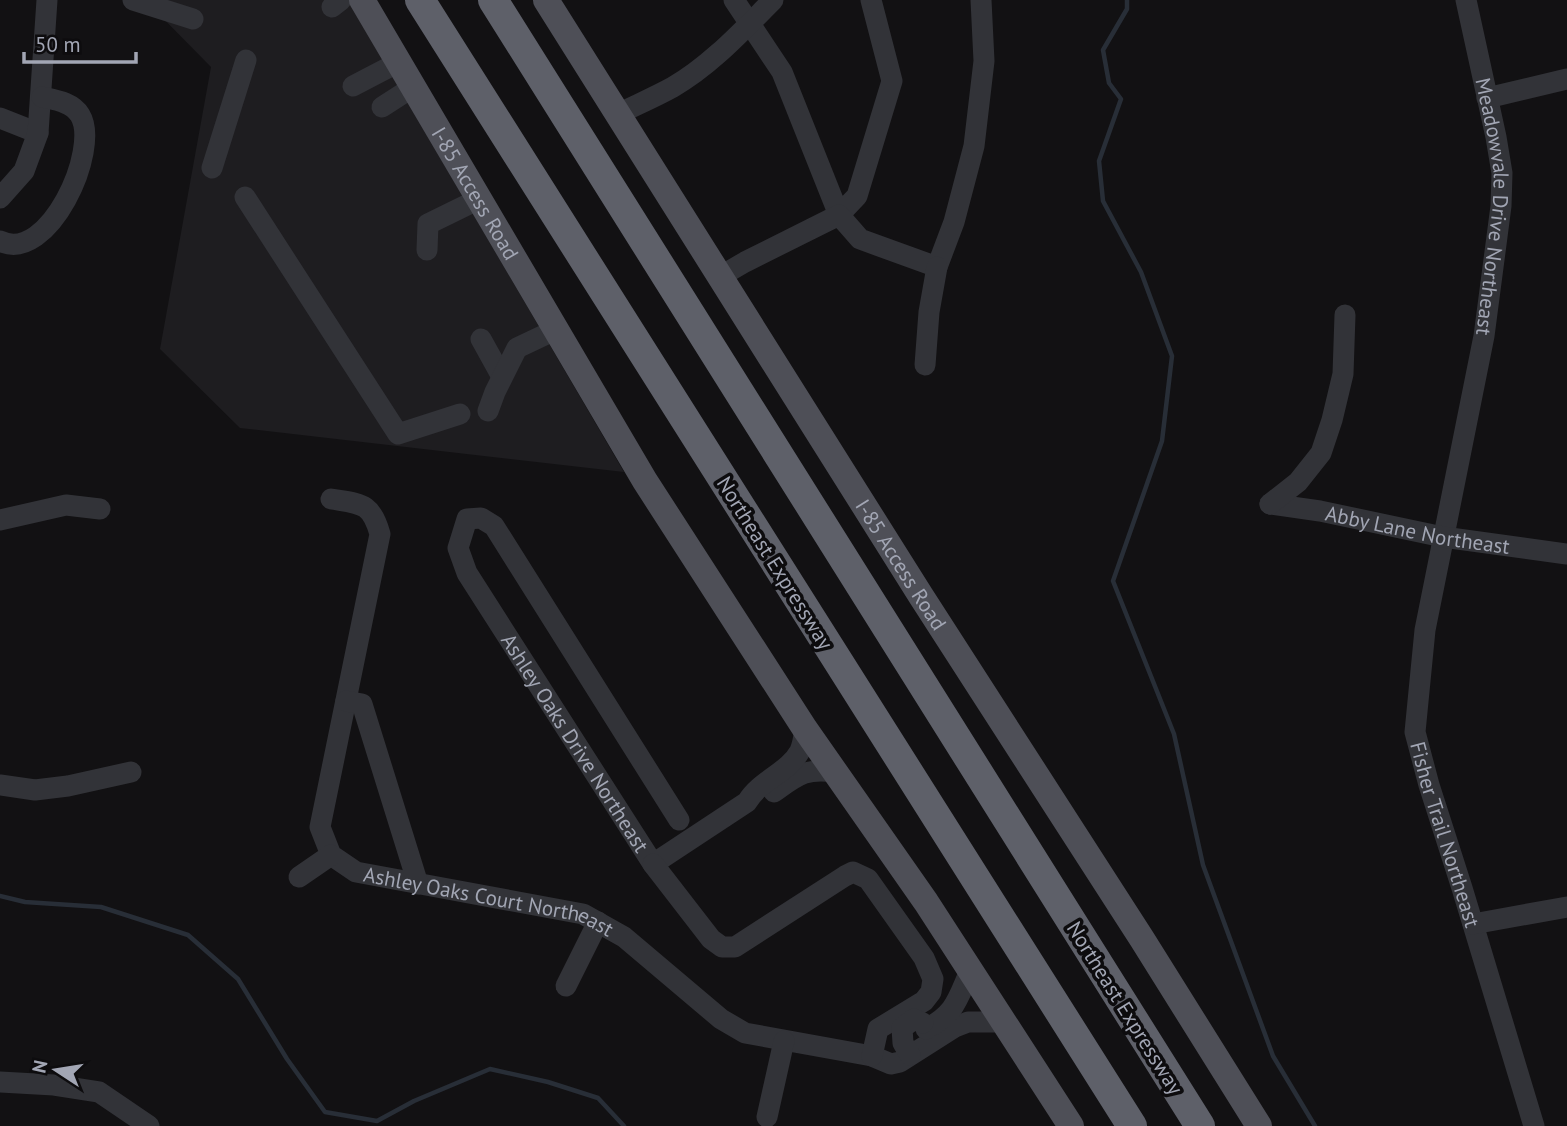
<svg xmlns="http://www.w3.org/2000/svg" width="1567" height="1126" font-family="'PT Sans',sans-serif">
  <style>
    .built { fill: #1e1d20 }
    .lines { fill: none; stroke-linecap: round; stroke-linejoin: round }
    .stream { stroke: #282e37; stroke-width: 4.5 }
    .minor { stroke: #323338; stroke-width: 21 }
    .major { stroke: #4e4f57; stroke-width: 26 }
    .highway { stroke: #5e6069; stroke-width: 30 }
    .labels { text-anchor: middle; dominant-baseline: central; stroke-width: 7; stroke-linejoin: round; paint-order: stroke }
    .street-label { font-size: 21px; fill: #a2a6b4; stroke: #0d0c0e }
  </style>
  <rect width="100%" height="100%" fill="#121113"/>
  <!-- built -->
  <path class="built" d="M145 0H348L624 472 240 428 160 349 211 67Z"/>
  <g class="lines">
    <!-- stream -->
    <path class="stream" d="M1127 0V9L1103 50 1109 83 1121 99 1099 161 1103 201 1141 272 1172 356 1162 441 1113 581 1174 734 1203 865 1273 1056 1315 1126
      M0 896 25 902 101 907 188 935 238 979 287 1059 325 1112 377 1121 414 1101 490 1069 548 1082 598 1098 624 1126"/>
    <!-- minor -->
    <g class="minor">
      <path d="M133 0 193 19"/>
      <path d="M734 0 782 72 839 215 857 196 892 81 871 0"/>
      <path id="s1" d="M1466 0 1496 137 1502 173 1501 206 1484 336 1425 630 1415 732 1429 785 1462 888 1534 1126"/>
      <path d="M332 7 341 0"/>
      <path d="M353 86 399 62"/>
      <path d="M1487 98 1567 79"/>
      <path d="M382 107 413 87"/>
      <path d="M618 114C636 105 655 97 673 87 711 65 742 31 773 0"/>
      <path d="M0 118 38 133"/>
      <path d="M212 168 246 60"/>
      <path d="M245 197 398 434 460 414"/>
      <path d="M0 198 24 171 38 133 47 0"/>
      <path d="M0 241C48 265 101 149 80 115 72 102 55 100 42 97"/>
      <path d="M427 250 428 224 479 199"/>
      <path d="M721 276 745 262 839 215 860 239 937 267 954 222 974 146 984 61 981 0"/>
      <path d="M481 339 502 377"/>
      <path d="M925 365 929 312 937 267"/>
      <path d="M488 411 495 392 517 348 555 330"/>
      <path id="s2" d="M331 499C361 504 371 502 380 534L320 827 331 855 356 872 583 914 624 937 721 1019 745 1033 872 1056 891 1064 900 1062 955 1027 968 1022H1003"/>
      <path id="s3" d="M1270 504 1320 511 1443 537 1567 554"/>
      <path d="M1270 504 1298 482 1321 453 1332 420 1343 374 1345 315"/>
      <path d="M0 520 66 505 100 509"/>
      <path d="M346 701 362 704 418 884"/>
      <path d="M0 785 35 790 68 786 131 772"/>
      <path d="M774 792C798 775 805 768 835 772"/>
      <path id="s4" d="M679 820 494 526 481 518 467 519 458 548 467 573 653 864 747 802C760 780 788 773 800 751 803 744 804 736 805 729"/>
      <path d="M653 864 711 939 722 947H735L845 876 853 872 868 879 924 958 933 979 931 992 924 1001 878 1029 872 1056"/>
      <path d="M299 877 331 855"/>
      <path d="M1473 924 1567 907"/>
      <path d="M566 986 598 922"/>
      <path d="M926 1029C956 1013 957 1000 970 971"/>
      <path d="M910 1055 903 1043 902 1028 914 1019 923 1023"/>
      <path d="M0 1082 54 1085 99 1092 149 1126"/>
      <path d="M767 1117 784 1041"/>
    </g>
    <!-- major -->
    <g class="major">
      <path id="s5" d="M362 0 645 481 805 729 926 902 1071 1126"/>
      <path id="s6" d="M546 0 921 596 1142 939 1259 1126"/>
    </g>
    <!-- highway -->
    <path class="highway" d="M420 0 1132 1126
      M493 0 1200 1126"/>
  </g>
  <g class="labels">
    <!-- street labels -->
    <g class="street-label">
      <text stroke="none"><textPath href="#s5" startOffset="224">I-85 Access Road</textPath></text>
      <text stroke="none"><textPath href="#s1" startOffset="210">Meadowvale Drive Northeast</textPath></text>
      <text stroke="none"><textPath href="#s3" startOffset="150">Abby Lane Northeast</textPath></text>
      <text transform="translate(775 563) rotate(58)">Northeast Expressway</text>
      <text stroke="none"><textPath href="#s6" startOffset="667">I-85 Access Road</textPath></text>
      <text stroke="none"><textPath href="#s4" startOffset="635">Ashley Oaks Drive Northeast</textPath></text>
      <text stroke="none"><textPath href="#s1" startOffset="850">Fisher Trail Northeast</textPath></text>
      <text stroke="none"><textPath href="#s2" startOffset="562">Ashley Oaks Court Northeast</textPath></text>
      <text transform="translate(1125 1008) rotate(58)">Northeast Expressway</text>
    </g>
  </g>
  <!-- north arrow -->
  <g transform="translate(56 1070) rotate(282)" stroke="#0d0c0e" stroke-width="5" paint-order="stroke">
  <path d="M0-5L12 26L0 18L-12 26Z" fill="#a2a6b4"/>
  <text y="-10" font-size="19" font-weight="bold" text-anchor="middle" fill="#a2a6b4">N</text>
  </g>
  <!-- scale -->
  <path d="M24 52v10h112v-10" fill="none" stroke="#a2a6b4" stroke-width="3.5"/>
  <text x="35" y="52" font-size="21" fill="#a2a6b4" stroke="#0d0c0e" stroke-width="5" paint-order="stroke">50 m</text>
</svg>
